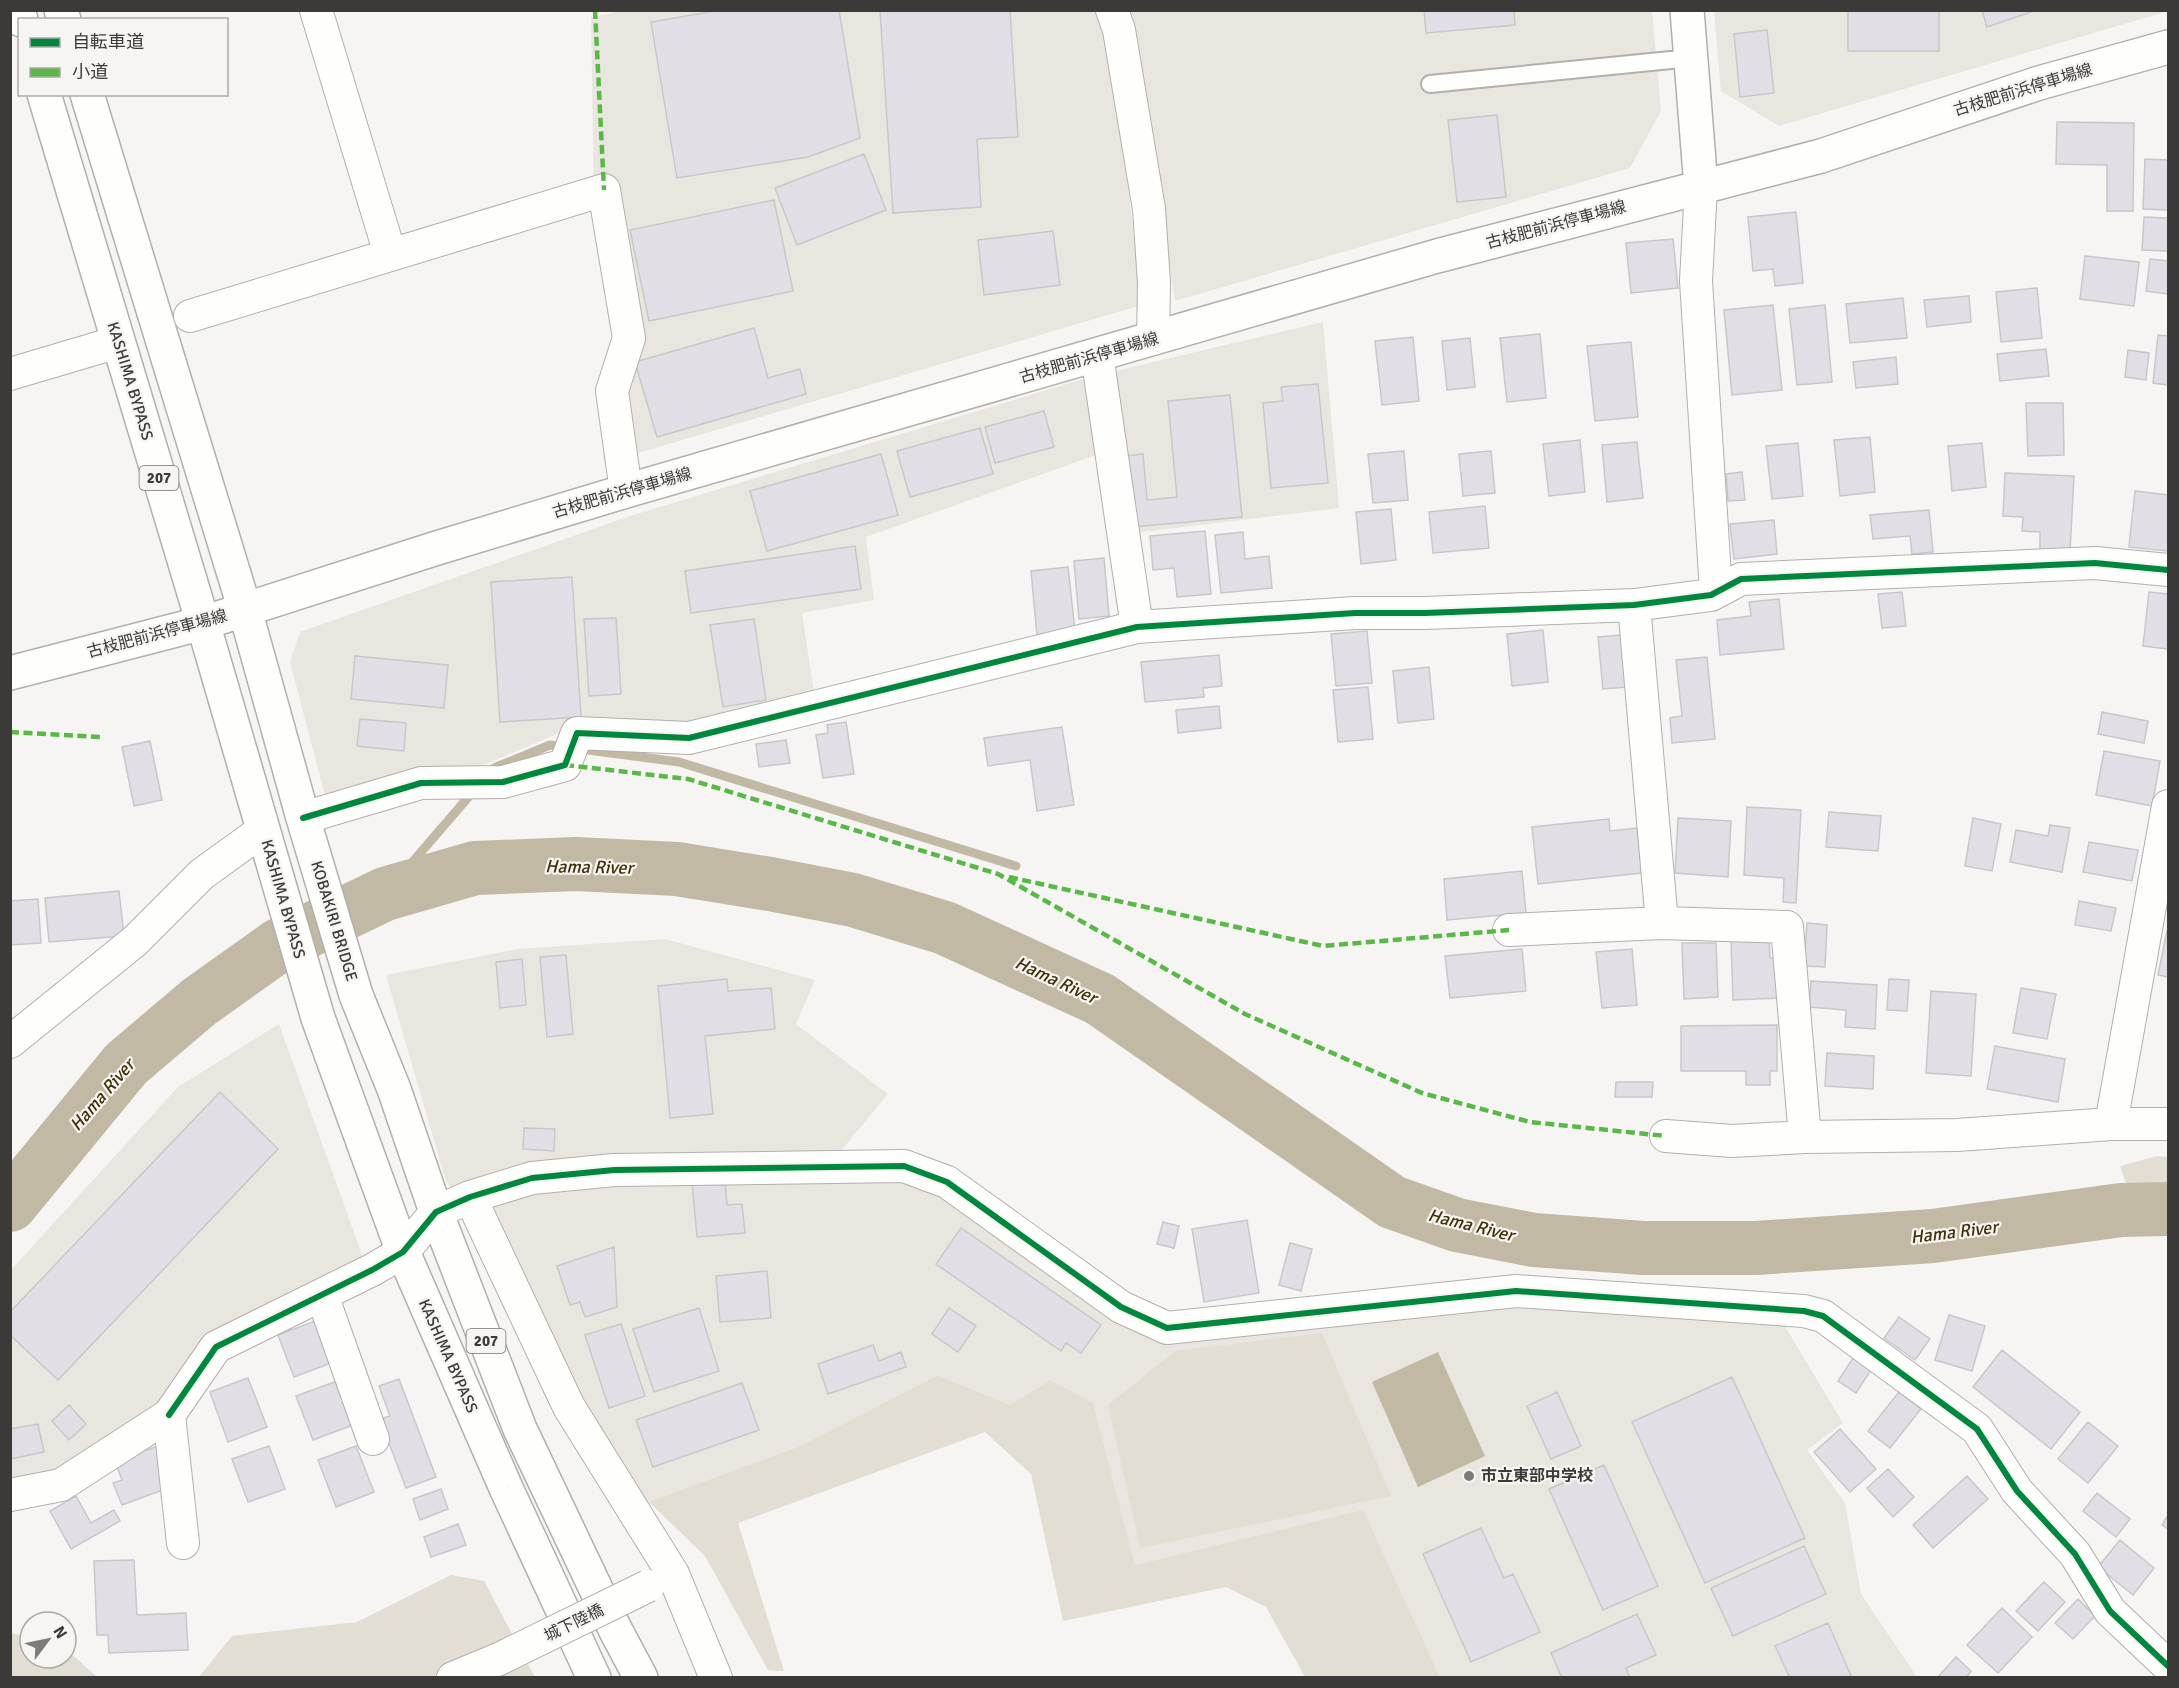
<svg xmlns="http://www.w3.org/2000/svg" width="2179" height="1688" font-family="Signika,'Noto Sans JP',sans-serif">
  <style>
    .built { fill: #e9e6df }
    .green { fill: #e3ded3 }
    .water { fill: #c2b9a4 }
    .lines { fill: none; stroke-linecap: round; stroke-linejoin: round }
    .stream { stroke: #c2b9a4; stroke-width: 9 }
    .river { stroke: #c2b9a4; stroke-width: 54 }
    .building { fill: #e1dfe5; stroke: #c8c8c8; stroke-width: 1.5 }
    .service-casing { stroke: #b1b0ae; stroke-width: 20 }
    .minor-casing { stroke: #b1b0ae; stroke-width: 34 }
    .tertiary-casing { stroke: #b1b0ae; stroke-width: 36 }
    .secondary-casing { stroke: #b1b0ae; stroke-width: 36 }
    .trunk-casing { stroke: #b1b0ae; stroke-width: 36 }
    .service { stroke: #fefefd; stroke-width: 16 }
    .minor { stroke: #fefefd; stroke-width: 32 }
    .tertiary { stroke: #fefefd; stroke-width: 33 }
    .secondary { stroke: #fefefd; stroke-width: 33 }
    .trunk { stroke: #fefefd; stroke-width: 33 }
    .minor-bridge-casing { stroke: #b1b0ae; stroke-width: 34; stroke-linecap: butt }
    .minor-bridge { stroke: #fefefd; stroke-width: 32 }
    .quiet { stroke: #58b947; stroke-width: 4.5; stroke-dasharray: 9 4.5; stroke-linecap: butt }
    .cycleway-casing { stroke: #f7f5f2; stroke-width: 10 }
    .cycleway { stroke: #00873e; stroke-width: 6 }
    .poi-dot { fill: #7c7b7a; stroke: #f7f5f2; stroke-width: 2 }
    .labels { text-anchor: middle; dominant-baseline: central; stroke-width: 4.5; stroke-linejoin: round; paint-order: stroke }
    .shield { fill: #f7f5f2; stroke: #737270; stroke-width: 1.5 }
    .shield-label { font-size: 15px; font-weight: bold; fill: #3b3a39 }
    .street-label { font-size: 16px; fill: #3b3a39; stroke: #f7f5f2 }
    .poi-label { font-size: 16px; font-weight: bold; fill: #3b3a39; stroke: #f7f5f2; text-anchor: start }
    .water-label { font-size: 18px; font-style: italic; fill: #403109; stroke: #f7f5f2 }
  </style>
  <rect width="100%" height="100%" fill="#f6f5f3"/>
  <!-- built -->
  <path class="built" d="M628 10 1100 11 1111 41 1142 305 604 463 601 383 620 337 594 199 591 17Z
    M1124 11H1652L1661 111 1630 168 1175 301 1131 28Z
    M1714 11H2168L1779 126 1721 91Z
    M1323 322 1339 508 1110 536 1099 454 866 537 874 600 802 613 815 699 680 732 569 729 467 772 326 799 290 662 300 632 630 516 1090 377Z
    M665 939 815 980 796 1024 888 1094 840 1152 922 1159 1170 1343 1516 1300 1783 1323 1843 1423 1807 1450 1845 1503 1861 1594 1917 1677H1440L1362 1511 1135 1565 1093 1404 1050 1380 1010 1405 938 1375 798 1447 624 1512 550 1407 444 1175 386 975 517 949Z
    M279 1024 365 1263 218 1335 170 1403 55 1469 11 1481 10 1271 178 1087Z"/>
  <!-- green -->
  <path class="green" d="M2157 1156 2168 1157V1193L2129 1192 2120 1166Z
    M2125 1222 2168 1223V1230Z
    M1322 1333 1391 1496 1140 1548 1108 1405 1175 1351Z
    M938 1375 1010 1405 1050 1380 1093 1403 1135 1565 1363 1510 1440 1677H1305L1266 1607 1226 1587 1063 1621 1031 1474 985 1432 738 1523 784 1671 768 1670 705 1556 649 1502 798 1447Z
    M451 1575 484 1581 535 1677 198 1678 232 1636 357 1622Z
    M11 1633 30 1638V1658H66V1649L97 1677H11Z"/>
  <!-- water -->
  <path class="water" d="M2129 1192 2168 1193V1223L2125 1222 1967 1246 1963 1205Z
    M1438 1352 1485 1456 1418 1487 1372 1382Z"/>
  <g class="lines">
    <!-- stream -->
    <path class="stream" d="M494 768 550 745 679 762 1016 866
      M385 894 471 794"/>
    <!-- river -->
    <path class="river" d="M10 1205 126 1064 199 1002 279 945 385 894 475 868 576 864 677 869 770 884 853 900 945 928 1100 999 1392 1202 1457 1225 1534 1240 1643 1248H1755L1933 1236 2121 1210 2168 1209"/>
  </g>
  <!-- building -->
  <path class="building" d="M721 10H839L860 138 808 157 677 178 651 22Z
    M880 10H1010L1018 137 977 139 981 207 893 213Z
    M1424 10H1514L1515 25 1426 33Z
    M1848 10H1939V51H1848Z
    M1982 10H2037L1987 27Z
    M1767 30 1774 93 1740 97 1734 34Z
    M1497 115 1506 197 1457 202 1448 120Z
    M2057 122 2134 123 2133 211H2107V165L2056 164Z
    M864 154 886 210 797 245 775 188Z
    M2145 159 2168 160V210L2143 209Z
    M774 200 793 291 649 321 630 230Z
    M1796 212 1803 283 1775 286 1773 269 1753 271 1748 217Z
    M2144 217 2168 218V251L2142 250Z
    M1053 231 1060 285 984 295 978 240Z
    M1673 239 1678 288 1631 293 1626 243Z
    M2085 256 2139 262 2134 306 2080 299Z
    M2150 259 2168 261V294L2146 291Z
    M2037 288 2042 338 2001 342 1996 292Z
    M1969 296 1971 322 1927 327 1924 300Z
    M1903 298 1907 338 1850 343 1846 304Z
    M1773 305 1782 390 1732 395 1724 310Z
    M1825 305 1832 382 1797 385 1789 309Z
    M754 328 768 378 800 369 806 394 657 437 635 362Z
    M1540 334 1546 398 1507 402 1500 338Z
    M2158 335 2168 336V385L2153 383Z
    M1413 337 1419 401 1382 405 1375 341Z
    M1470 338 1475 387 1447 390 1442 341Z
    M1631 342 1638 417 1595 421 1587 346Z
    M2046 349 2049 376 2000 381 1997 354Z
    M2128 350 2149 353 2146 380 2125 377Z
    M1896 357 1898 384 1856 388 1853 362Z
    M1318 384 1328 483 1271 488 1263 403 1283 401 1281 387Z
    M1230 395 1242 517 1133 527 1126 456 1143 454 1147 500 1177 497 1168 401Z
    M2026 403H2063L2064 455 2028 456Z
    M1044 411 1054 447 995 463 985 427Z
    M980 428 993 474 910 497 897 451Z
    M1870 437 1875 492 1840 496 1834 440Z
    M1580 440 1585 492 1549 496 1543 444Z
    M1637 442 1643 498 1607 502 1602 445Z
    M1798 443 1803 496 1772 499 1766 446Z
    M1982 443 1986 487 1952 491 1948 446Z
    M1404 451 1408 500 1373 503 1368 454Z
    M1491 451 1495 493 1463 496 1459 454Z
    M881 454 898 515 767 551 750 491Z
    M1742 472 1745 500 1728 501 1726 474Z
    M2005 473 2074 476 2070 552 2040 550V532L2022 531 2023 517 2003 516Z
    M2135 491 2168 495V551L2129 547Z
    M1485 506 1489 548 1433 553 1429 512Z
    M1391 509 1396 560 1361 564 1356 512Z
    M1929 510 1933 552 1912 554 1910 536 1873 539 1870 515Z
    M1774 520 1777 554 1734 559 1730 524Z
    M1205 531 1211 594 1177 597 1174 568 1153 570 1150 536Z
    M1243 532 1245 559 1269 556 1272 588 1221 593 1215 535Z
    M855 546 861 589 691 613 685 571Z
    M1104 558 1109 616 1079 619 1074 561Z
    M1068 567 1075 631 1037 635 1031 571Z
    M572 577 581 717 500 722 491 582Z
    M1902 592 1906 626 1882 628 1878 594Z
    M2149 592 2168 594V649L2143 646Z
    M1779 599 1784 649 1720 655 1717 620 1751 616 1749 602Z
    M616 618 621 694 589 696 584 619Z
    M754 619 766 700 723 707 710 625Z
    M1543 630 1548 682 1512 686 1507 634Z
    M1367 631 1372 683 1336 686 1331 634Z
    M1634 634 1639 686 1603 689 1598 637Z
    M1219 655 1222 686 1203 688 1204 697 1145 702 1141 662Z
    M355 656 448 665 444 708 351 699Z
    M1707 657 1715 739 1672 743 1670 718 1682 716 1676 660Z
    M1429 667 1434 719 1398 723 1393 671Z
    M1368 687 1373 739 1338 742 1333 690Z
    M1219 706 1221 728 1178 733 1176 710Z
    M2102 712 2148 721 2144 743 2098 734Z
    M360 719 406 723 404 751 357 746Z
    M846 722 854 774 823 778 816 735 828 733 827 725Z
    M1062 727 1074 805 1037 811 1030 760 988 766 984 738Z
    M786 740 790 763 759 767 756 744Z
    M150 741 162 800 134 806 122 747Z
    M2104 751 2160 761 2152 806 2096 795Z
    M1747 807 1801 810 1796 903 1783 902 1784 878 1744 875Z
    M1829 812 1881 816 1878 851 1826 847Z
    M1678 818 1731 821 1728 877 1675 873Z
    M1973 818 2001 824 1992 871 1965 866Z
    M1609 819 1610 831 1637 828 1642 873 1538 884 1532 827Z
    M2050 825 2070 828 2062 872 2010 862 2016 830 2048 836Z
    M2089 842 2138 850 2132 881 2083 872Z
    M1522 871 1526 913 1447 920 1444 879Z
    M119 891 124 936 49 942 45 898Z
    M38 899 41 943 10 945V901Z
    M2079 901 2116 908 2111 931 2075 925Z
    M1807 923 1827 925 1825 967 1804 966Z
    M2167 931H2168V977L2158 975Z
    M1769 939 1770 958H1782L1783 998 1733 1000 1731 940Z
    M1682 943H1716L1718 997 1684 999Z
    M1522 949 1526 991 1450 998 1445 956Z
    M1632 949 1637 1005 1602 1008 1596 952Z
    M566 955 573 1034 547 1037 540 957Z
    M522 959 526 1005 500 1008 496 962Z
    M727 979 728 991 771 988 775 1029 705 1036 713 1114 670 1118 658 986Z
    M1889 979 1909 980 1907 1011 1887 1010Z
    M1811 981 1877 985 1875 1029 1845 1027 1846 1010 1809 1007Z
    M2021 988 2056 994 2047 1039 2013 1033Z
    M1931 991 1976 994 1971 1076 1926 1073Z
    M1777 1025V1071H1770V1085H1746V1071H1681V1026Z
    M1995 1046 2065 1059 2058 1102 1987 1089Z
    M1827 1053 1874 1056 1873 1089 1825 1086Z
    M1616 1082H1653L1652 1097H1615Z
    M220 1092 278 1149 58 1380 10 1335V1312Z
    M524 1128 555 1129 554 1151 523 1149Z
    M725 1180 727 1205 742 1204 745 1233 697 1237 692 1182Z
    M1247 1220 1259 1293 1204 1302 1192 1229Z
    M1163 1222 1179 1226 1174 1248 1157 1244Z
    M961 1228 1101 1325 1081 1353 1066 1343 1061 1351 936 1264Z
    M1290 1243 1312 1249 1301 1291 1279 1285Z
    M614 1247 617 1307 585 1317 580 1302 570 1305 557 1266Z
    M767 1271 771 1318 720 1322 716 1276Z
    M699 1308 719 1371 654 1392 633 1329Z
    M949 1308 976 1326 958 1352 932 1334Z
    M1949 1315 1985 1326 1972 1371 1935 1360Z
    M1899 1317 1930 1339 1915 1360 1884 1338Z
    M315 1321 331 1363 294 1377 278 1335Z
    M621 1324 645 1396 609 1408 585 1335Z
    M873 1345 879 1361 901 1352 906 1367 828 1394 818 1364Z
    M2002 1350 2080 1412 2051 1449 1973 1387Z
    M1853 1358 1871 1370 1856 1393 1838 1381Z
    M1732 1377 1805 1538 1705 1583 1632 1422Z
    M248 1378 267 1427 228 1442 210 1392Z
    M399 1379 436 1477 406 1488 380 1419 390 1416 379 1386Z
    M337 1381 353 1425 313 1440 296 1396Z
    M742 1383 759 1430 653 1467 636 1420Z
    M1557 1392 1581 1446 1551 1459 1527 1406Z
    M1899 1392 1921 1409 1890 1448 1868 1431Z
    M69 1405 86 1424 69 1440 52 1421Z
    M2088 1422 2118 1446 2088 1483 2058 1459Z
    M38 1424 44 1452 10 1459V1429Z
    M1840 1429 1876 1469 1850 1492 1814 1452Z
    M158 1446 168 1488 122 1505 113 1483 122 1480 115 1461Z
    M269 1446 285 1489 248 1502 232 1459Z
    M356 1446 374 1492 336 1507 318 1460Z
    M1604 1465 1658 1586 1603 1610 1549 1489Z
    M1888 1469 1914 1497 1893 1517 1867 1488Z
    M1967 1476 1988 1499 1933 1548 1913 1525Z
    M441 1489 448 1509 420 1520 413 1499Z
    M2097 1493 2130 1519 2116 1537 2083 1511Z
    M76 1496 91 1523 114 1510 120 1521 71 1549 50 1511Z
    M2168 1515V1529L2162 1525Z
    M458 1524 466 1545 431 1557 424 1537Z
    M1481 1528 1504 1578 1513 1574 1540 1632 1471 1662 1423 1554Z
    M2120 1540 2154 1568 2133 1595 2098 1567Z
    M1804 1546 1826 1594 1733 1636 1711 1588Z
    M134 1560 137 1615 186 1613 188 1650 109 1653 108 1635H97L94 1561Z
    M2044 1582 2065 1602 2038 1631 2016 1611Z
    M2078 1599 2095 1616 2073 1639 2055 1623Z
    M2002 1608 2032 1637 1998 1673 1967 1645Z
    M1637 1614 1656 1655 1626 1668 1630 1678H1562L1551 1653Z
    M1828 1623 1852 1678H1790L1775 1646Z
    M1956 1657 1971 1671 1966 1678H1937Z"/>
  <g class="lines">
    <!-- service casing -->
    <g class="service-casing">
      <path id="service" d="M1430 84 1691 58"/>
    </g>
    <!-- minor casing -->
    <g class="minor-casing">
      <path id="minor" d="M316 10 390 254
        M1112 10 1119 30 1149 209 1154 283 1153 339
        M1701 187 1696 281 1716 591
        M190 316 604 190 629 338 612 391 626 491
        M1097 355 1137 627
        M10 374 118 342
        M1634 605 1662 923
        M303 818 421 783 503 782 565 765 577 733 689 738 1137 627 1355 613H1425L1634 605 1711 595 1741 579 2095 563 2168 570
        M1509 930 1662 923 1787 927 1805 1137
        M10 1042 135 941 202 874 263 830
        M2111 1124 2168 806
        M1666 1136 1732 1141 1805 1137 1957 1135 2111 1124H2168
        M470 1197 569 1407 673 1574 716 1678
        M322 1295 373 1439
        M169 1415 216 1347 372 1270 403 1252 436 1212 470 1197 532 1178 614 1170 904 1166 947 1182 1121 1307 1167 1328 1516 1291 1804 1311 1823 1316 1977 1429 2017 1491 2075 1554 2110 1611 2168 1666
        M10 1495 61 1485 169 1415 183 1543
        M453 1678 499 1659"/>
    </g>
    <!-- tertiary casing -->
    <g class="tertiary-casing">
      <path id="tertiary" d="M1687 10 1701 187"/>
    </g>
    <!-- secondary casing -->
    <g class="secondary-casing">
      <path id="secondary" d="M10 673 203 623 437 548 626 491 1437 256 1821 156 2039 83 2168 47"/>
    </g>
    <!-- trunk casing -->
    <g class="trunk-casing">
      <path id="trunk" d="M18 10 21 20
        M61 10 64 20
        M44 94 203 623 318 1018 403 1252 506 1488 594 1678
        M87 94 245 610 303 818 356 995 394 1089 436 1212 520 1429 615 1629 641 1678"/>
    </g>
    <!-- service -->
    <use href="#service" class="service"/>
    <!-- minor -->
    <use href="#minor" class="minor"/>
    <!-- tertiary -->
    <use href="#tertiary" class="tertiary"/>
    <!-- secondary -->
    <use href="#secondary" class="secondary"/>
    <!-- trunk -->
    <use href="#trunk" class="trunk"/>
    <!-- minor-bridge casing -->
    <g class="minor-bridge-casing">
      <path id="minor-bridge" d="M499 1659 648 1586"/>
    </g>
    <!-- minor-bridge -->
    <use href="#minor-bridge" class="minor-bridge"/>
    <!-- quiet -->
    <path class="quiet" d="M595 10 604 190
      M10 732 101 737
      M565 765 688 779 998 874 1245 1014 1422 1093 1530 1122 1666 1136
      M1009 877 1323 946 1509 930"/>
    <!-- cycleway casing -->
    <g class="cycleway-casing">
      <path id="cycleway" d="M303 818 421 783 503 782 565 765 577 733 689 738 1137 627 1355 613H1425L1634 605 1711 595 1741 579 2095 563 2168 570
        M169 1415 216 1347 372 1270 403 1252 436 1212 470 1197 532 1178 614 1170 904 1166 947 1182 1121 1307 1167 1328 1516 1291 1804 1311 1823 1316 1977 1429 2017 1491 2075 1554 2110 1611 2168 1666"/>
    </g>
    <!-- cycleway -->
    <use href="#cycleway" class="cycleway"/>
  </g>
  <!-- markers -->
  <circle class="poi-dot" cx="1469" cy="1476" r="6"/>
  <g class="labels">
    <!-- shield labels -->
    <g class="shield">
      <rect x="139.5" y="466" width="39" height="24" rx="4.5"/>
      <rect x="466.5" y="1329" width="39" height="24" rx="4.5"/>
    </g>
    <g class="shield-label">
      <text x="159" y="478">207</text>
      <text x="486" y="1341">207</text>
    </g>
    <!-- street labels -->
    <g class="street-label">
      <text transform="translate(2023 90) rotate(-17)">古枝肥前浜停車場線</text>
      <text transform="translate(1556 225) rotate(-15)">古枝肥前浜停車場線</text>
      <text transform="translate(1089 358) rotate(-16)">古枝肥前浜停車場線</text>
      <text transform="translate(130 381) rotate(73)">KASHIMA BYPASS</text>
      <text transform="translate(622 493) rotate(-16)">古枝肥前浜停車場線</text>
      <text transform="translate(157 634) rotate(-15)">古枝肥前浜停車場線</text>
      <text transform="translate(283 899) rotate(74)">KASHIMA BYPASS</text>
      <text transform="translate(334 921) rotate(73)">KOBAKIRI BRIDGE</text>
      <text transform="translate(448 1356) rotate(66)">KASHIMA BYPASS</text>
      <text transform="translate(574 1623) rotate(-26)">城下陸橋</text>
    </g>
    <!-- poi labels -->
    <g class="poi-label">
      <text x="1481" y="1476">市立東部中学校</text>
    </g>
    <!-- water labels -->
    <g class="water-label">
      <text transform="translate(589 867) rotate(1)">Hama River</text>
      <text transform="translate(1056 980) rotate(25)">Hama River</text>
      <text transform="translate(102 1095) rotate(-49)">Hama River</text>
      <text transform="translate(1471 1225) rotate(14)">Hama River</text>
      <text transform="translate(1954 1232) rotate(-7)">Hama River</text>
    </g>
  </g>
  <!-- border -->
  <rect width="2179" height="1688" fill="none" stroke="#3b3a39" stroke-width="24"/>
  <!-- legend -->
  <rect x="18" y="18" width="210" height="78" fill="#f7f5f2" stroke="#acaaa8" stroke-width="1.5"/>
  <rect x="30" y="38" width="30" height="9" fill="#00873e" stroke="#acaaa8" stroke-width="1.5"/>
  <text x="72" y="48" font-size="18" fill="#3b3a39">自転車道</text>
  <rect x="30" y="68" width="30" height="9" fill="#58b947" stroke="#acaaa8" stroke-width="1.5"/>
  <text x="72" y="78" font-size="18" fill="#3b3a39">小道</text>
  <!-- north arrow -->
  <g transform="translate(48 1640) rotate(58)"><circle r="28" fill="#f7f5f2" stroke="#acaaa8" stroke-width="1.5"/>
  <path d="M0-4.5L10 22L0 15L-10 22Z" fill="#7c7b7a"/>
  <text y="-9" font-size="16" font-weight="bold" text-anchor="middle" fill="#3b3a39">N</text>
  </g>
</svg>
